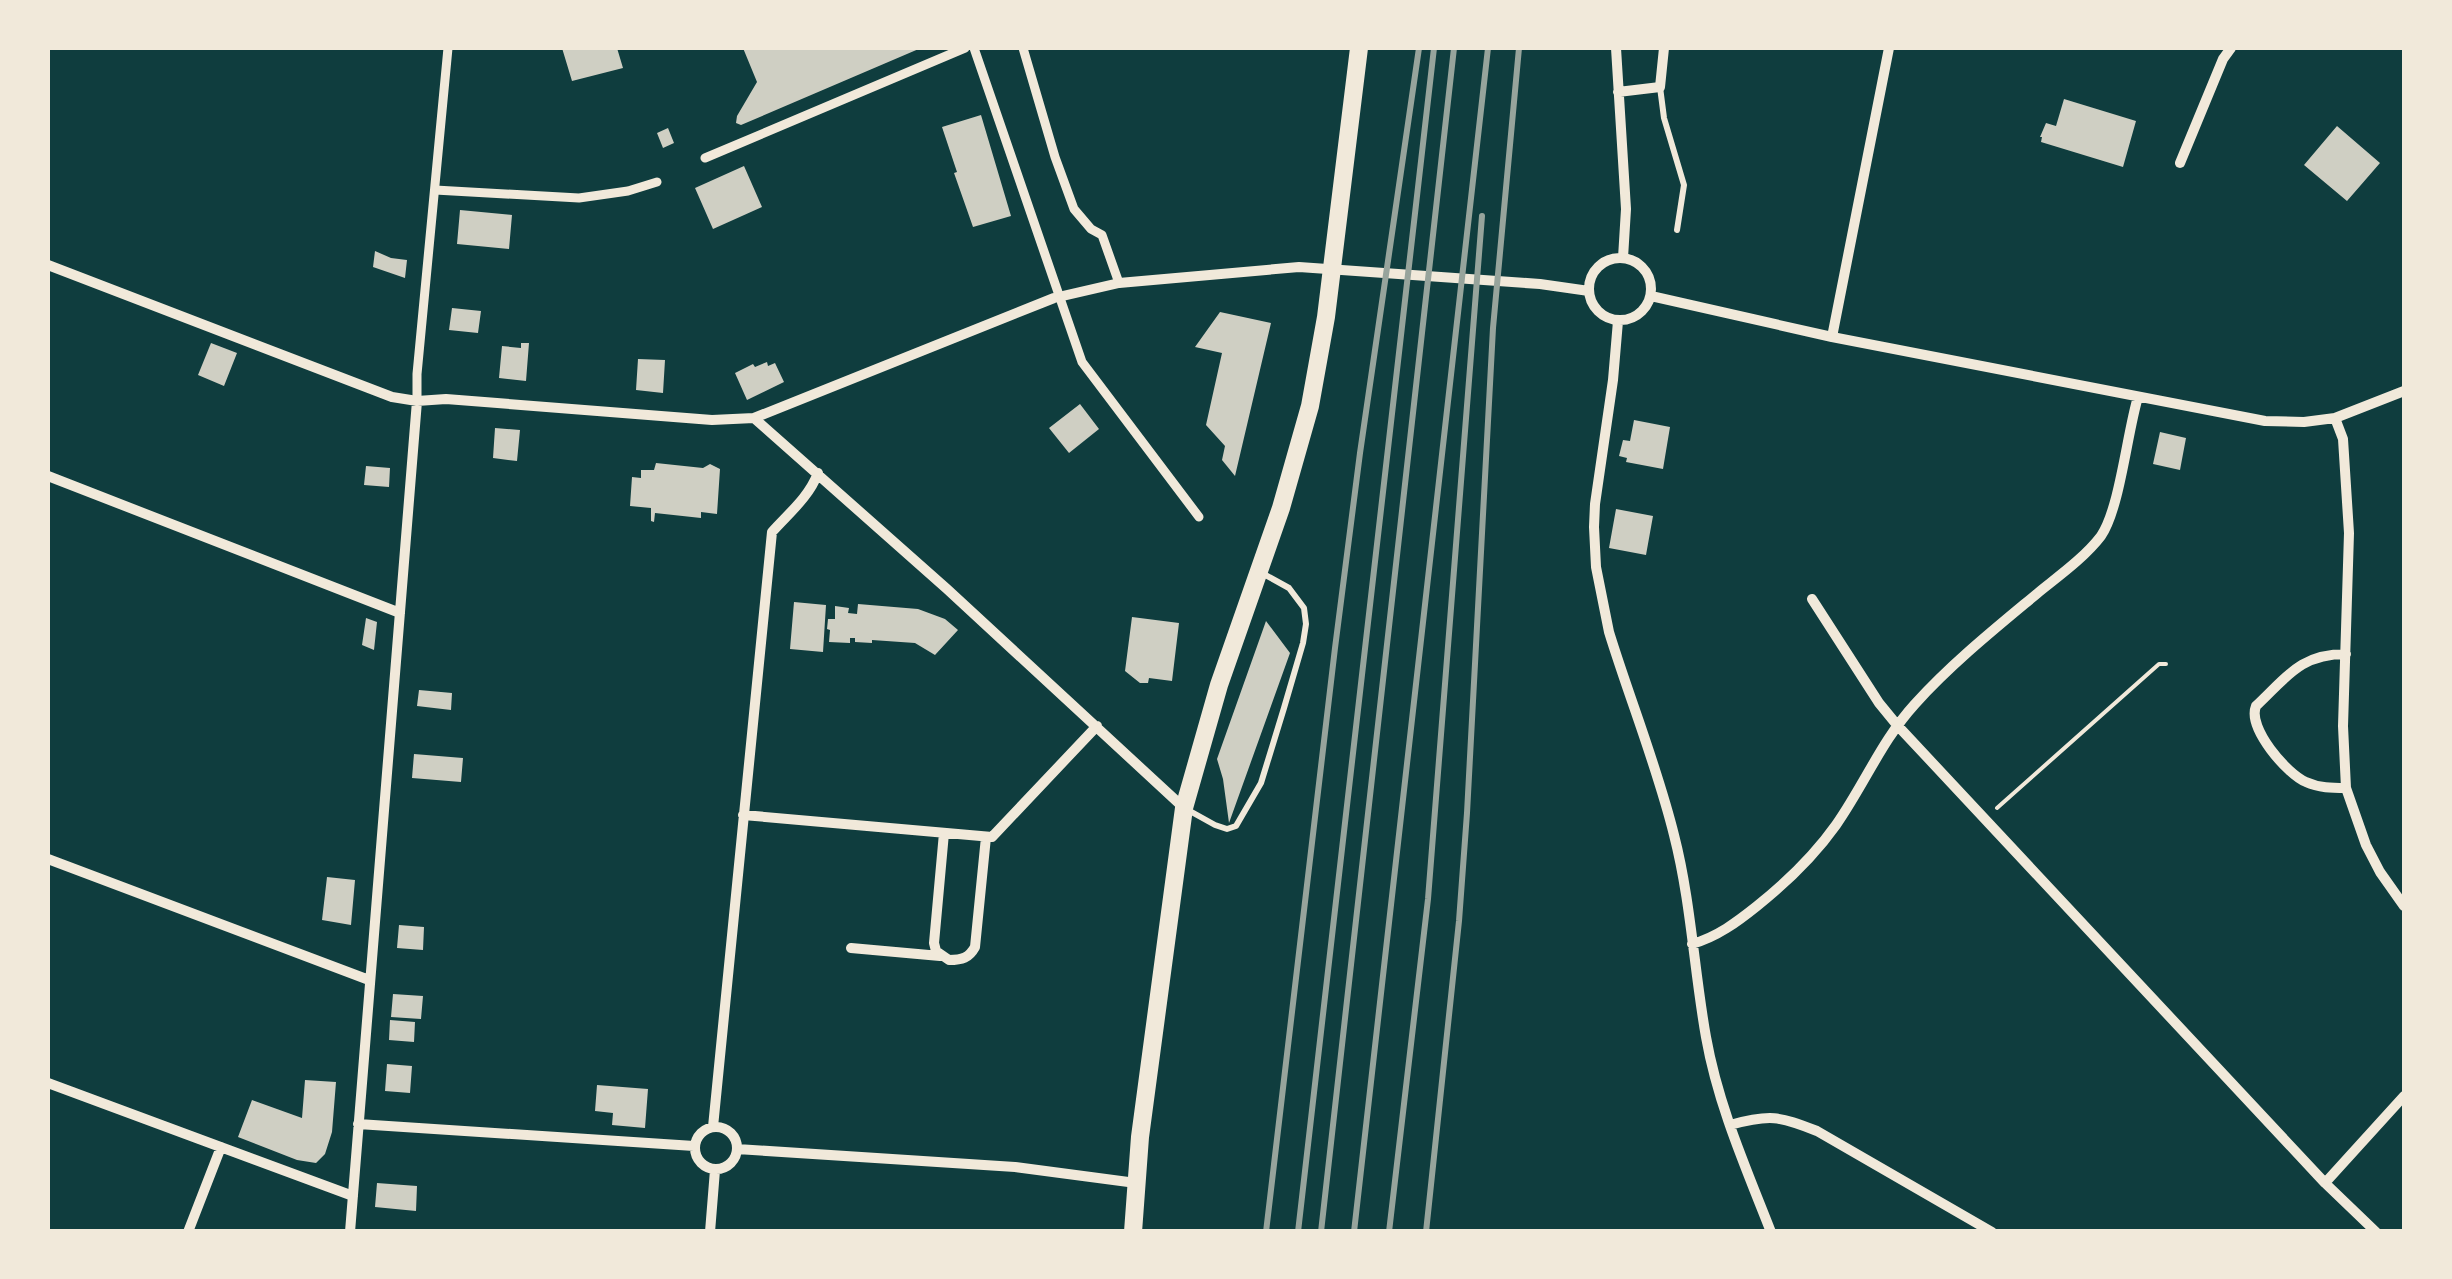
<svg xmlns="http://www.w3.org/2000/svg" width="2452" height="1279" font-family="Raleway,sans-serif">
  <style>
    .building { fill: #cfcfc3 }
    .lines { fill: none; stroke-linecap: round; stroke-linejoin: round }
    .path { stroke: #f1e9da; stroke-width: 4 }
    .service { stroke: #f1e9da; stroke-width: 6 }
    .pedestrian { stroke: #f1e9da; stroke-width: 9 }
    .minor { stroke: #f1e9da; stroke-width: 10 }
    .primary { stroke: #f1e9da; stroke-width: 18 }
    .rail { stroke: #97a49c; stroke-width: 6 }
  </style>
  <rect width="100%" height="100%" fill="#0f3d3e"/>
  <!-- building -->
  <path class="building" d="M562 48H617L623 68 572 81Z
    M743 48H921L741 125 736 123 737 116 757 82Z
    M2064 99 2136 121 2123 167 2041 142 2042 137H2040L2046 123 2056 126Z
    M981 115 1011 216 973 227 954 173 957 172 942 127Z
    M2337 126 2380 163 2347 201 2304 165Z
    M668 128 674 143 663 148 657 133Z
    M744 166 762 207 713 229 695 188Z
    M460 210 512 215 509 249 457 244Z
    M375 251 391 258 407 260 405 278 373 267Z
    M452 308 481 311 478 333 449 330Z
    M1220 312 1271 323 1235 476 1222 460 1225 446 1206 425 1222 353 1195 347Z
    M211 343 237 353 224 386 198 375Z
    M521 343H529L526 381 499 378 502 346 521 348Z
    M638 359 665 360 663 393 636 390Z
    M767 362 768 366 775 363 784 382 747 400 735 373 753 364 755 367Z
    M1080 404 1099 429 1069 453 1049 428Z
    M1634 420 1670 427 1663 469 1626 462 1627 458 1619 456 1623 440 1630 441Z
    M495 428 520 430 517 461 493 458Z
    M2160 432 2186 438 2180 470 2153 464Z
    M656 463 703 468 710 464 720 469 717 514 701 512V518L655 513 654 522 651 521V508L630 506 632 477 641 478V470H654Z
    M366 466 390 468 389 487 364 485Z
    M1616 509 1653 516 1646 555 1609 548Z
    M794 602 826 605 823 652 790 649Z
    M858 604 918 609 945 619 958 630 935 655 915 643 872 640V643L855 642V638H850V643L829 642 830 630 827 629 828 619H835V606L849 608 848 613 857 614Z
    M1132 617 1179 623 1172 681 1149 678 1148 683H1140L1125 671Z
    M366 618 377 622 374 650 362 645Z
    M1266 621 1290 653 1229 823 1223 779 1217 759Z
    M419 690 452 693 451 710 417 706Z
    M414 754 463 758 461 782 412 778Z
    M327 877 355 880 351 925 322 920Z
    M399 925 424 927 423 950 397 948Z
    M393 994 423 996 421 1019 391 1017Z
    M390 1020 415 1022 414 1042 389 1040Z
    M387 1064 412 1066 410 1093 385 1091Z
    M305 1080 336 1082 332 1132 325 1154 316 1163 297 1160 238 1137 252 1100 302 1118Z
    M597 1085 648 1089 645 1128 612 1125 613 1113 595 1111Z
    M377 1183 417 1186 416 1211 375 1207Z"/>
  <g class="lines">
    <!-- path -->
    <path class="path" d="M1997 808 2159 664H2166"/>
    <!-- service -->
    <path class="service" d="M1660 87 1664 118 1684 185 1677 230
      M1188 810 1215 825 1227 829 1236 826 1261 783 1284 708 1303 643 1306 624 1304 608 1289 588 1260 572"/>
    <!-- pedestrian -->
    <path class="pedestrian" d="M974 48 1082 362 1199 517
      M1023 48 1055 157 1074 209 1091 229 1102 235 1119 283
      M705 158 965 48
      M435 190 579 198 628 191 657 182
      M417 401V374L448 48"/>
    <!-- minor -->
    <path class="minor" d="M1616 48 1626 209 1623 258
      M1618 92 1660 87 1664 48
      M2180 163 2223 59 2231 48
      M1589 289a31 31 0 1 1 62 0a31 31 0 1 1-62 0Z
      M48 265 392 397 417 401 446 399 712 420 754 418 1054 298 1119 283 1299 267 1540 284 1589 291
      M1651 296 1832 337 2265 421 2304 422 2335 418 2404 391
      M1618 321 1613 380 1595 504 1594 527 1596 567 1609 632C1630 700 1657 766 1674 835 1691 901 1694 970 1706 1037 1718 1105 1746 1168 1771 1232
      M1832 337 1889 48
      M754 418 947 589 1184 808
      M2335 418 2343 439 2349 533 2343 726 2346 788 2366 845 2380 872 2404 906
      M48 476 400 613
      M1812 599 1879 703 1897 725 2325 1183 2376 1232
      M2346 788C2332 788 2319 788 2306 782 2287 774 2247 728 2256 706 2287 677 2300 654 2346 654
      M743 815 992 837 1097 726
      M944 833 934 943 936 951 949 960C962 960 969 958 975 947L986 837
      M48 859 369 980
      M1692 944C1717 937 1737 922 1757 906 1787 882 1814 856 1836 825 1864 785 1882 740 1915 704 1952 663 1997 627 2039 592 2060 575 2085 557 2101 536 2120 508 2127 433 2138 397
      M851 948 940 956
      M48 1083 353 1196
      M358 1124 694 1146
      M1730 1125C1770 1114 1779 1116 1817 1131L1992 1232
      M695 1148a21 21 0 1 1 42 0a21 21 0 1 1-42 0Z
      M713 1127 772 532C789 513 809 497 818 473
      M737 1149 1015 1167 1136 1183
      M2325 1183 2404 1096
      M188 1232 221 1147
      M350 1232 417 401
      M710 1232 715 1170"/>
    <!-- primary -->
    <path class="primary" d="M1133 1232 1140 1137 1184 808 1219 685 1281 508 1310 406 1326 317 1359 48"/>
    <!-- rail -->
    <path class="rail" d="M1266 1232 1335 648 1360 453 1419 48
      M1298 1232 1434 48
      M1321 1232 1454 48
      M1354 1232 1488 48
      M1389 1232 1428 899 1482 216
      M1426 1232 1459 921 1467 813 1493 328 1519 48"/>
  </g>
  <!-- border -->
  <rect width="2452" height="1279" fill="none" stroke="#f1e9da" stroke-width="100"/>
</svg>
